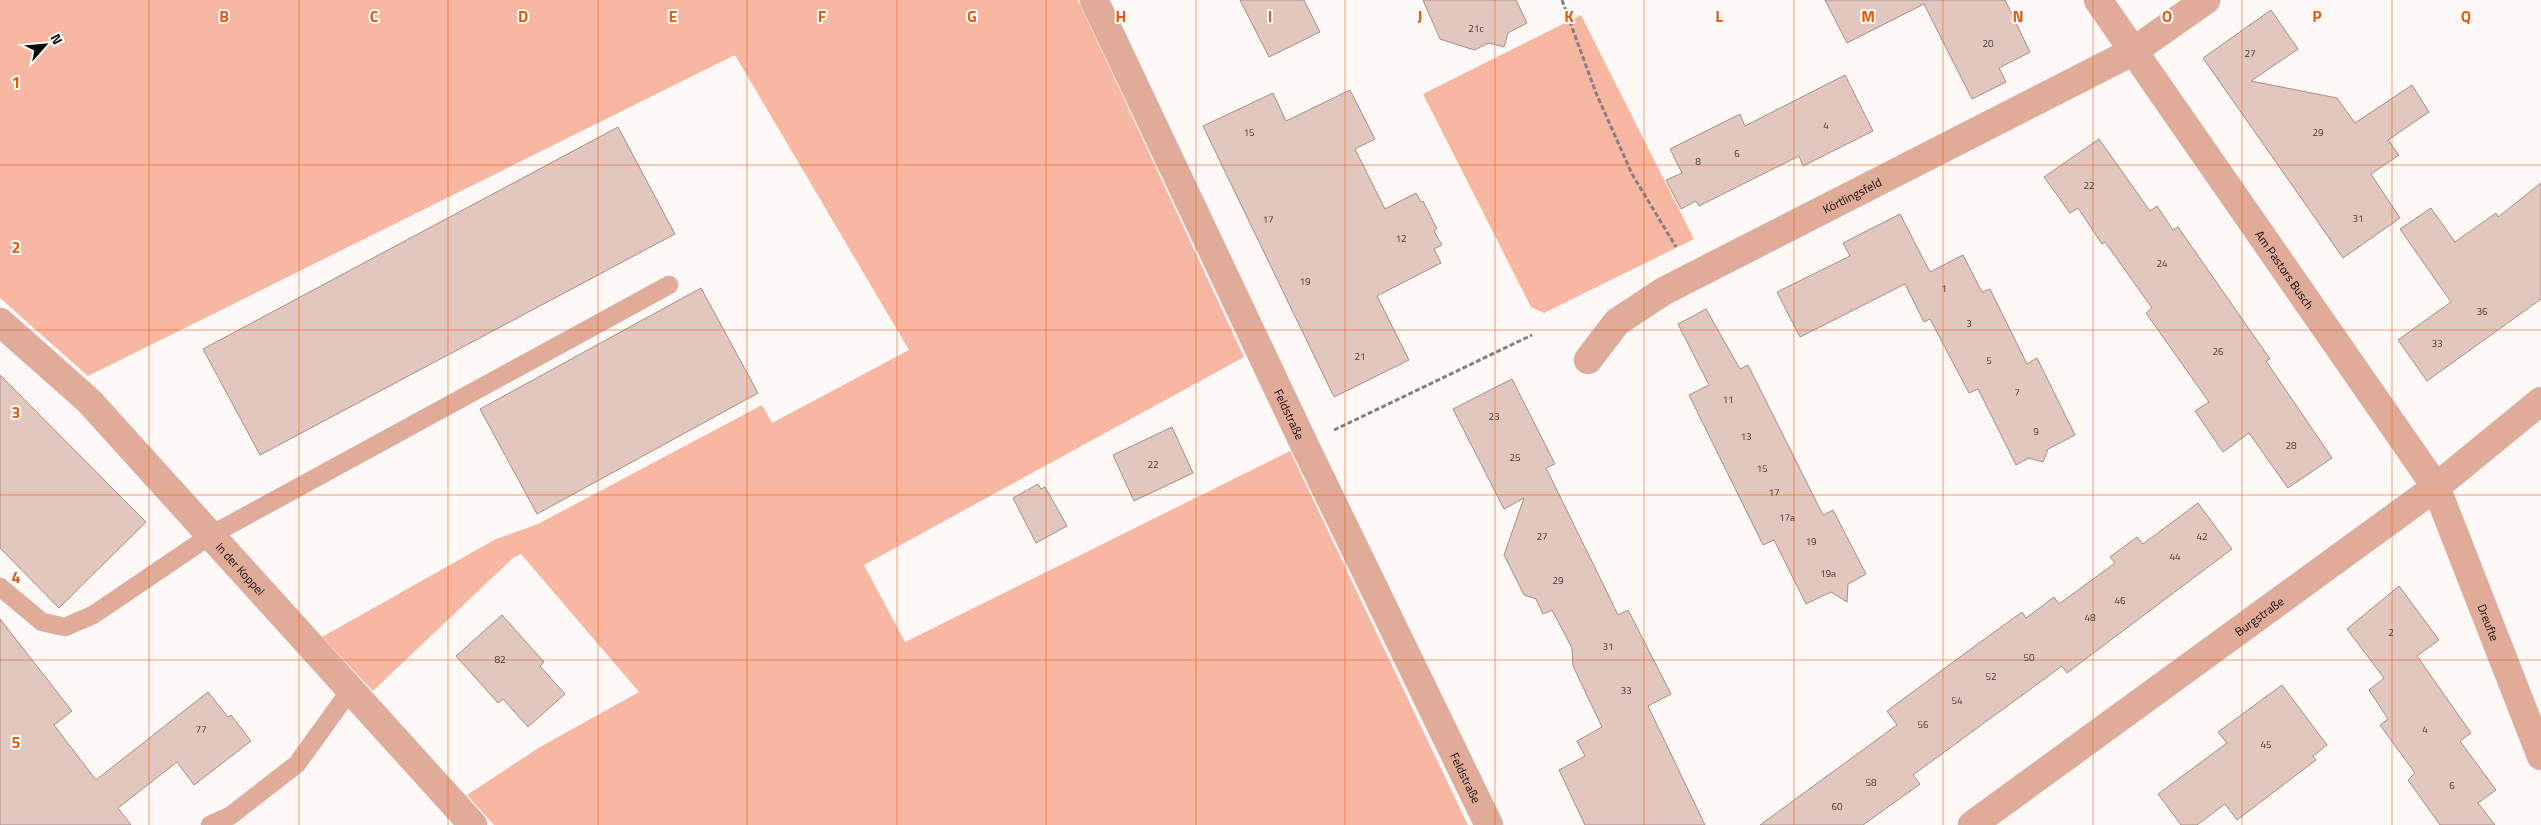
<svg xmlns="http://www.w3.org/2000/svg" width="2541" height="825" font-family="'Titillium Web',sans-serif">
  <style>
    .green { fill: #f8b7a3 }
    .building { fill: #e2c7bf; stroke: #a68d86 }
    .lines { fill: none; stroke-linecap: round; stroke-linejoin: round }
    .lane-casing { stroke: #d8d2d1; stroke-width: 19 }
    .street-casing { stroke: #d8d2d1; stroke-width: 29 }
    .path { stroke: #867f7d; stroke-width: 3; stroke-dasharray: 5 2.5; stroke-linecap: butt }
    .lane { stroke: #e1ab9a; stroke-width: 18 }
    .street { stroke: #e1ab9a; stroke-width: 28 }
    .grid { fill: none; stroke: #e8590c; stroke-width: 1; stroke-opacity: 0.55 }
    .labels { text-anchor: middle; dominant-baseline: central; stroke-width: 4; stroke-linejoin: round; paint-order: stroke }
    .number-label { font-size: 10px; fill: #463835 }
    .street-label { font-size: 12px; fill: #120907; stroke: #fff }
    .grid-label { font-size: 16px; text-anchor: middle; font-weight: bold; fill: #e8590c; stroke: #fff; stroke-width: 4; stroke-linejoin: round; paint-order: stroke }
  </style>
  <rect width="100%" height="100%" fill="#fef8f7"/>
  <!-- green -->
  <path class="green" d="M0 0H1078L1244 357 864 565 905 642 1290 451 1468 825H494L467 795 540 747 639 692 521 554 513 558 373 691 322 637 496 539 538 524 762 405 772 423 909 350 735 55 88 376 0 298Z
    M1581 15 1694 239 1544 313 1531 307 1423 94Z"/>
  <!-- building -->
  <path class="building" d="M1240 0H1304L1320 32 1269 57Z
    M1423 0H1516L1527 23 1508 33 1504 47 1489 43 1474 50 1440 39Z
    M1825 0H2005L2030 52 1999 68 2006 82 1972 99 1924 4 1847 43Z
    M2271 10 2298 49 2251 81 2337 98 2355 123 2412 85 2429 112 2388 140 2399 155 2371 174 2400 218 2343 258 2203 58Z
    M1845 75 1873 131 1803 166 1799 156 1699 206 1696 201 1681 209 1666 180 1682 173 1670 149 1740 114 1745 126Z
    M1350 90 1375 139 1355 149 1385 209 1416 193 1421 202 1423 201 1437 229 1434 231 1442 245 1434 249 1441 263 1377 296 1409 360 1334 397 1203 126 1273 93 1286 121Z
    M618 127 675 234 260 455 203 349Z
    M2099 139 2150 211 2157 206 2173 230 2178 227 2270 359 2266 361 2332 458 2288 488 2249 433 2223 452 2195 411 2209 402 2146 313 2152 308 2105 242 2102 244 2078 208 2070 213 2044 177Z
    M2541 183V299L2427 381 2398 340 2451 302 2400 229 2431 208 2455 242 2496 213 2498 217Z
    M1900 214 1930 272 1963 255 1982 292 1990 289 2027 364 2037 358 2075 435 2048 449 2043 462 2029 458 2016 465 1978 389 1969 393 1930 319 1924 322 1905 284 1800 337 1777 292 1850 256 1843 243Z
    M701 288 758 393 537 514 480 409Z
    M1706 309 1740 369 1748 365 1823 515 1833 510 1866 574 1848 584 1847 602 1831 592 1806 604 1774 540 1763 545 1689 395 1709 385 1678 324Z
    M0 375 146 522 59 608 0 548Z
    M1512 379 1555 464 1546 468 1603 584 1618 615 1628 610 1671 694 1648 706 1705 825H1585L1559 770 1585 756 1577 741 1602 727 1573 666 1572 648 1552 610 1543 614 1536 599 1524 595 1504 555 1524 498 1504 509 1453 409Z
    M1172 427 1193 473 1134 501 1113 455Z
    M1038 484 1041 489 1045 487 1067 526 1036 543 1013 498Z
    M2198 503 2232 549 2067 673 2062 666 1913 775 1920 784 1863 825H1760L1897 725 1887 711 1979 643 2022 612 2026 618 2054 597 2059 604 2115 563 2110 557 2137 537 2143 544Z
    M2399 586 2439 640 2417 656 2471 733 2460 741 2496 790 2478 803 2495 825H2440L2408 780 2415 773 2380 725 2388 719 2369 690 2384 678 2347 629Z
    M502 615 544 662 540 666 565 694 528 727 503 699 498 703 456 656Z
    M0 619 72 711 54 725 96 780 208 692 228 717 231 715 251 741 194 785 177 762 118 808 131 825H0Z
    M2282 685 2327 745 2313 756 2316 760 2237 820 2225 804 2197 825H2181L2158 794 2227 743 2218 732Z"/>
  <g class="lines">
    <!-- lane casing -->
    <g class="lane-casing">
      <path id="lane" d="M0 587 42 622 65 627 93 615 211 535 669 285
        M210 825 230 816 297 764 351 689"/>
    </g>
    <!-- street casing -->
    <g class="street-casing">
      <g id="street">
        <path id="s1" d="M1094 0 1304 444 1489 825"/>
        <path id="s2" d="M2098 0 2436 487 2541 756"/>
        <path id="s3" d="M0 322 89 401 473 825"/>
        <path id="s4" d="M1588 360 1617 322 1664 291 2132 52 2206 0"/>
        <path id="s5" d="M1972 825 2436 487 2541 401"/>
      </g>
    </g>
    <!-- path -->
    <path class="path" d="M1562 0 1596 93 1632 174 1676 247
      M1334 430 1532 335"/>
    <!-- lane -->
    <use href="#lane" class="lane"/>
    <!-- street -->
    <use href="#street" class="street"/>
  </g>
  <!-- grid -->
  <path class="grid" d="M149 0V825M299 0V825M448 0V825M598 0V825M747 0V825M897 0V825M1046 0V825M1196 0V825M1345 0V825M1495 0V825M1644 0V825M1794 0V825M1943 0V825M2093 0V825M2242 0V825M2392 0V825M0 165H2541M0 330H2541M0 495H2541M0 660H2541"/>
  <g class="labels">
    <!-- number labels -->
    <g class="number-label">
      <text x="1476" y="28">21c</text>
      <text x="1988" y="43">20</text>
      <text x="2250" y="53">27</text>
      <text x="1826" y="125">4</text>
      <text x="1249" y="132">15</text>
      <text x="2318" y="132">29</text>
      <text x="1737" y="153">6</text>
      <text x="1698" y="161">8</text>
      <text x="2089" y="185">22</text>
      <text x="2358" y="218">31</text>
      <text x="1268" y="219">17</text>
      <text x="1401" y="238">12</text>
      <text x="2162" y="263">24</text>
      <text x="1305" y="281">19</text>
      <text x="1944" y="288">1</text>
      <text x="2482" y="311">36</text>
      <text x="1969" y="323">3</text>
      <text x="2437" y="343">33</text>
      <text x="2218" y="351">26</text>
      <text x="1360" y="356">21</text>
      <text x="1989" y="360">5</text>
      <text x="2017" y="392">7</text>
      <text x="1728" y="399">11</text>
      <text x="1494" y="416">23</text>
      <text x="2036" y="431">9</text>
      <text x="1746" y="436">13</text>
      <text x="2291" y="445">28</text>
      <text x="1515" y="457">25</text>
      <text x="1153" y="464">22</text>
      <text x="1762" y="468">15</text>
      <text x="1774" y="492">17</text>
      <text x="1787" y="517">17a</text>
      <text x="1542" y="536">27</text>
      <text x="2202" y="536">42</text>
      <text x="1811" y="541">19</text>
      <text x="2175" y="556">44</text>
      <text x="1828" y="573">19a</text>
      <text x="1558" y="580">29</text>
      <text x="2120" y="600">46</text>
      <text x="2090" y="617">48</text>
      <text x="2391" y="632">2</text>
      <text x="1608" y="646">31</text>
      <text x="2029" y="657">50</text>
      <text x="500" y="659">82</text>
      <text x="1991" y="676">52</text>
      <text x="1626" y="690">33</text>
      <text x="1957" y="700">54</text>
      <text x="1923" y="724">56</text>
      <text x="201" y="729">77</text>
      <text x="2425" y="729">4</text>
      <text x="2266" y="744">45</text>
      <text x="1871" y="782">58</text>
      <text x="2452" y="785">6</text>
      <text x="1837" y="806">60</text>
    </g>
    <!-- street labels -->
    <g class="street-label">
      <text stroke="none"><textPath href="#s4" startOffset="315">Körtlingsfeld</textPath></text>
      <text stroke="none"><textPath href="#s2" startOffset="328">Am Pastors Busch</textPath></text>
      <text stroke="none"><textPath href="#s1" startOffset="458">Feldstraße</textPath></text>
      <text stroke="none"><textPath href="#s3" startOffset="345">In der Koppel</textPath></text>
      <text stroke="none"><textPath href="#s5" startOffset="355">Burgstraße</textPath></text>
      <text stroke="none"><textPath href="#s2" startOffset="738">Dreufte</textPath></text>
      <text stroke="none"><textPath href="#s1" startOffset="862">Feldstraße</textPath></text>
    </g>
  </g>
  <g class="grid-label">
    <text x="224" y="22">B</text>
    <text x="374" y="22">C</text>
    <text x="523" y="22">D</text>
    <text x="673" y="22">E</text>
    <text x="822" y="22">F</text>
    <text x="972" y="22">G</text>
    <text x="1121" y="22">H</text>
    <text x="1270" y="22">I</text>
    <text x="1420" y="22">J</text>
    <text x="1569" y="22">K</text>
    <text x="1719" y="22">L</text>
    <text x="1868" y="22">M</text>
    <text x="2018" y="22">N</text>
    <text x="2167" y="22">O</text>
    <text x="2317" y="22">P</text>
    <text x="2466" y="22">Q</text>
    <text x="16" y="88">1</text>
    <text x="16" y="253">2</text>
    <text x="16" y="418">3</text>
    <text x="16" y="583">4</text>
    <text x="16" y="748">5</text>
  </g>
  <!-- north arrow -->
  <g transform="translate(45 45) rotate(63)" stroke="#ffffff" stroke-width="4" paint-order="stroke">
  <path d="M0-4L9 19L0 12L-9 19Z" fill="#120907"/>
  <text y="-8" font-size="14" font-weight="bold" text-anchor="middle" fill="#120907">N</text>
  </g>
</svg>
